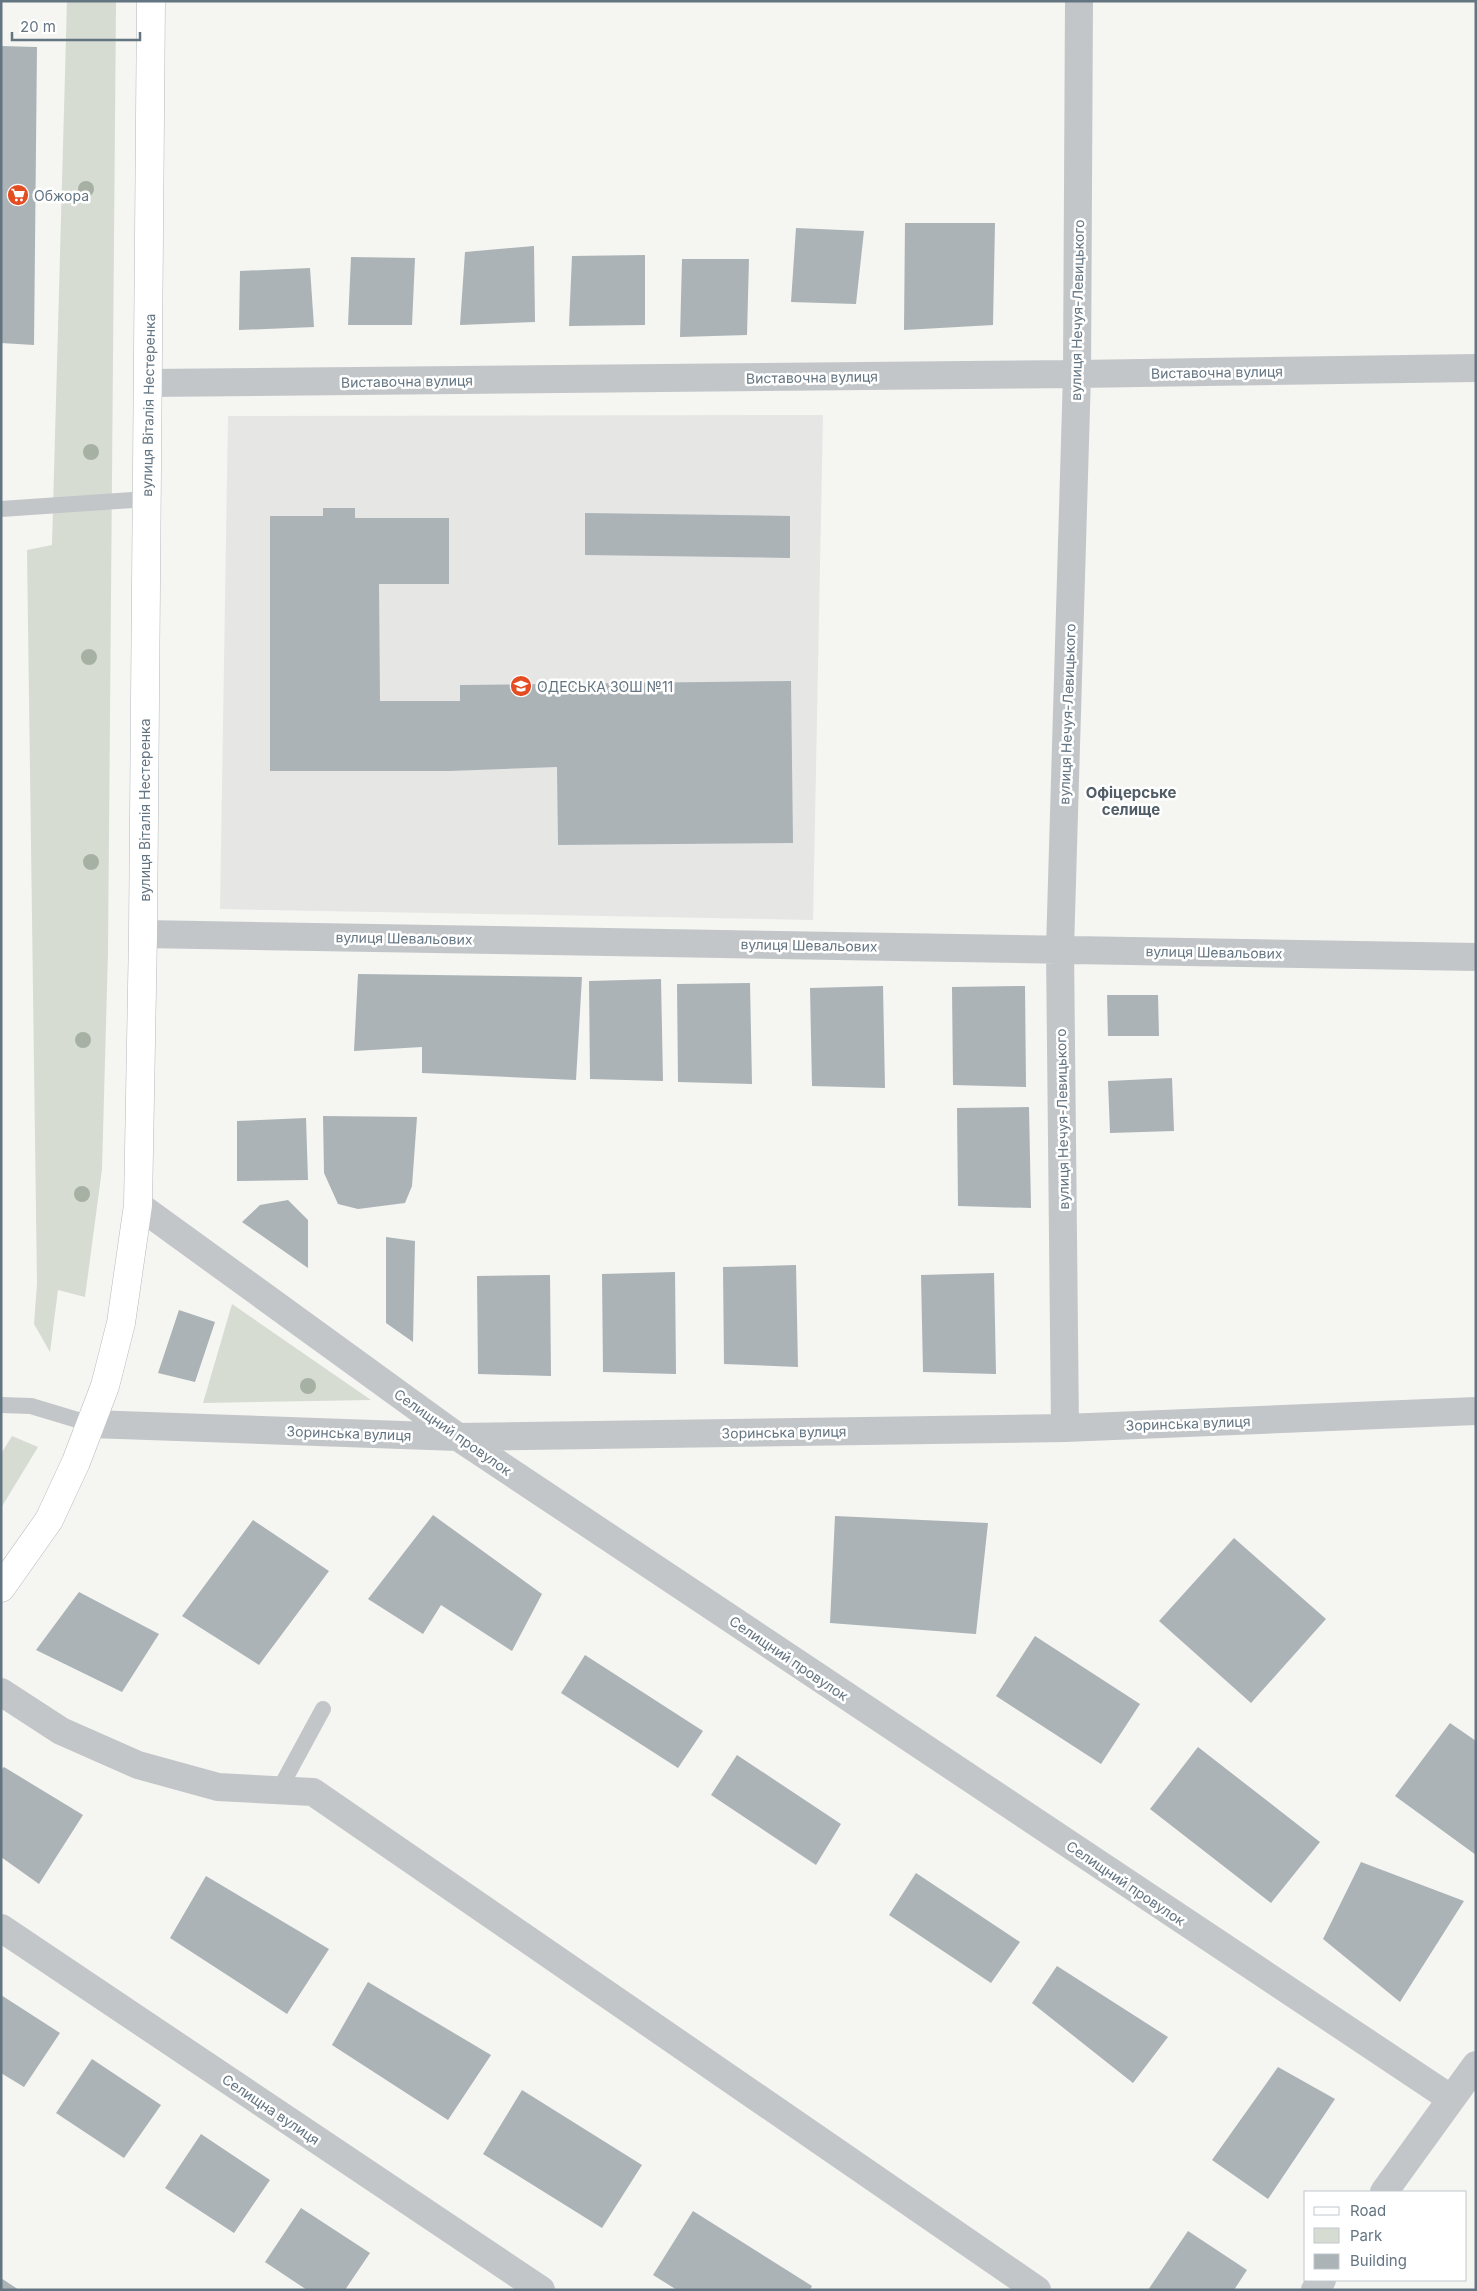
<svg xmlns="http://www.w3.org/2000/svg" width="1477" height="2291" font-family="Inter,sans-serif">
  <style>
    .built { fill: #e6e6e5 }
    .green { fill: #d6dcd2 }
    .building { fill: #abb3b7 }
    .lines { fill: none; stroke-linecap: round; stroke-linejoin: round }
    .secondary-casing { stroke: #b4babe; stroke-width: 29 }
    .lane { stroke: #c2c6c9; stroke-width: 16 }
    .street { stroke: #c2c6c9; stroke-width: 28 }
    .secondary { stroke: #fff; stroke-width: 28 }
    .tree { fill: #a7b1a3 }
    .labels { text-anchor: middle; dominant-baseline: central; stroke-width: 5; stroke-linejoin: round; paint-order: stroke }
    .poi-label { font-size: 14px; fill: #647582; stroke: #fff; text-anchor: start }
    .street-label { font-size: 14px; fill: #647582; stroke: #fff }
    .neighbourhood-label { font-size: 15px; font-weight: bold; fill: #525e67; stroke: #fff }
  </style>
  <rect width="100%" height="100%" fill="#f5f5f1"/>
  <!-- built -->
  <path class="built" d="M823 415 813 920 220 909 228 416Z"/>
  <!-- green -->
  <path class="green" d="M67 1H116L108 952 102 1169 85 1297 58 1290 50 1352 34 1324 37 1284 27 550 52 545Z
    M232 1304 371 1400 203 1403Z
    M12 1436 38 1447 1 1508V1454Z"/>
  <!-- building -->
  <path class="building" d="M1 46 37 47 34 345 1 343Z
    M905 223H995L993 325 904 330Z
    M796 228 864 231 856 304 791 302Z
    M534 246 535 322 460 325 465 252Z
    M645 255V325L569 326 572 256Z
    M351 257 415 258 412 325H348Z
    M682 259H749L747 335 680 337Z
    M310 268 314 327 239 330 240 271Z
    M323 508H355V518H449V584H379L380 701H460V685L791 681 793 843 558 845 557 767 449 771H270V516H323Z
    M585 513 790 516V558L585 555Z
    M358 974 582 977 576 1080 422 1073V1047L354 1051Z
    M661 979 663 1081 590 1079 589 981Z
    M750 983 752 1084 678 1082 677 984Z
    M883 986 885 1088 812 1086 810 988Z
    M1025 986 1026 1087 953 1085 952 987Z
    M1107 995H1158L1159 1036H1108Z
    M1172 1078 1174 1131 1110 1133 1108 1081Z
    M1029 1107 1031 1208 958 1206 957 1108Z
    M323 1116 417 1117 412 1186 405 1203 358 1209 338 1204 324 1173Z
    M306 1118 308 1180 237 1181V1121Z
    M288 1200 308 1220V1268L242 1222 260 1205Z
    M386 1237 415 1241 413 1342 386 1323Z
    M796 1265 798 1367 724 1364 723 1267Z
    M675 1272 676 1374 603 1372 602 1274Z
    M994 1273 996 1374 923 1372 921 1275Z
    M550 1275 551 1376 478 1374 477 1276Z
    M179 1310 215 1322 195 1382 158 1373Z
    M433 1515 542 1594 512 1651 441 1605 423 1634 368 1599Z
    M835 1516 988 1523 976 1634 830 1623Z
    M253 1520 329 1571 259 1665 182 1616Z
    M1234 1538 1326 1619 1251 1703 1159 1621Z
    M79 1592 159 1634 122 1692 36 1650Z
    M1035 1636 1140 1704 1101 1764 996 1696Z
    M585 1655 703 1731 678 1768 561 1693Z
    M1450 1723 1476 1741V1855L1395 1796Z
    M1198 1747 1320 1842 1271 1903 1150 1809Z
    M737 1755 841 1824 816 1865 711 1795Z
    M4 1767 83 1815 39 1884 1 1857V1770Z
    M1361 1862 1464 1901 1400 2002 1323 1939Z
    M916 1873 1020 1942 991 1983 889 1915Z
    M206 1876 329 1949 287 2014 170 1938Z
    M1057 1966 1168 2037 1133 2083 1032 2003Z
    M368 1982 491 2055 448 2120 332 2045Z
    M1 1995 60 2033 24 2087 1 2073Z
    M92 2059 161 2105 124 2158 56 2113Z
    M1278 2067 1335 2099 1268 2199 1212 2160Z
    M522 2090 642 2165 602 2228 483 2154Z
    M201 2134 270 2180 234 2233 165 2188Z
    M301 2208 370 2253 345 2290H307L265 2262Z
    M693 2211 812 2286 810 2290H677L653 2275Z
    M1188 2231 1247 2270 1234 2290H1148Z
    M1 2278 19 2290H1Z"/>
  <g class="lines">
    <!-- secondary casing -->
    <g class="secondary-casing">
      <path id="secondary" d="M1 1588 49 1520 76 1462 105 1386 121 1323 138 1205 143 934 151 1"/>
    </g>
    <!-- lane -->
    <path class="lane" d="M1 509 147 499
      M1 1405 31 1406 91 1424
      M279 1790 323 1709"/>
    <!-- street -->
    <path class="street" d="M148 383 1077 374 1476 368
      M143 934 1476 957
      M138 1205 458 1437 1450 2098
      M91 1424 458 1437 1065 1428 1476 1411
      M1065 1428 1060 949 1077 374 1079 1
      M1 1692 61 1731 138 1765 218 1787 313 1792 1037 2290
      M1 1928 541 2290
      M1384 2192 1476 2065
      M1315 2290 1322 2280"/>
    <!-- secondary -->
    <use href="#secondary" class="secondary"/>
  </g>
  <!-- trees -->
  <g class="tree">
    <circle cx="86" cy="189" r="8"/>
    <circle cx="91" cy="452" r="8"/>
    <circle cx="89" cy="657" r="8"/>
    <circle cx="91" cy="862" r="8"/>
    <circle cx="83" cy="1040" r="8"/>
    <circle cx="82" cy="1194" r="8"/>
    <circle cx="308" cy="1386" r="8"/>
  </g>
  <!-- icons -->
  <defs>
    <g id="supermarket-disc" transform="scale(1.125)"><circle r="9.5" fill="#e44c22" stroke="#fff"/><path d="M-6-5.5h2.5l.6 2H6L4.5 2H-2.5L-4.4-4H-6ZM-1.5 3.2a1.3 1.3 0 1 0 .1 0ZM3 3.2a1.3 1.3 0 1 0 .1 0Z" fill="#fff"/></g>
    <g id="school-disc" transform="scale(1.125)"><circle r="9.5" fill="#e44c22" stroke="#fff"/><path d="M0-5L7-2L0 1L-7-2ZM-4 1L0 2.5L4 1V4Q0 6-4 4Z" fill="#fff"/></g>
  </defs>
  <g fill-rule="evenodd">
    <use href="#supermarket-disc" x="18" y="195"/>
    <use href="#school-disc" x="521" y="686"/>
  </g>
  <g class="labels">
    <!-- poi labels -->
    <g class="poi-label">
      <text x="34" y="195">Обжора</text>
      <text x="537" y="686">ОДЕСЬКА ЗОШ №11</text>
    </g>
    <!-- street labels -->
    <g class="street-label">
      <text transform="translate(1077 310) rotate(-89)">вулиця Нечуя-Левицького</text>
      <text transform="translate(1217 372) rotate(-1)">Виставочна вулиця</text>
      <text transform="translate(812 377) rotate(-1)">Виставочна вулиця</text>
      <text transform="translate(407 381) rotate(-1)">Виставочна вулиця</text>
      <text transform="translate(148 405) rotate(-89)">вулиця Віталія Нестеренка</text>
      <text transform="translate(1067 714) rotate(-88)">вулиця Нечуя-Левицького</text>
      <text transform="translate(144 810) rotate(-90)">вулиця Віталія Нестеренка</text>
      <text transform="translate(404 938) rotate(1)">вулиця Шевальових</text>
      <text transform="translate(809 945) rotate(1)">вулиця Шевальових</text>
      <text transform="translate(1214 952) rotate(1)">вулиця Шевальових</text>
      <text transform="translate(1062 1119) rotate(-91)">вулиця Нечуя-Левицького</text>
      <text transform="translate(1188 1423) rotate(-2)">Зоринська вулиця</text>
      <text transform="translate(453 1432) rotate(35)">Селищний провулок</text>
      <text transform="translate(784 1432) rotate(-1)">Зоринська вулиця</text>
      <text transform="translate(349 1433) rotate(2)">Зоринська вулиця</text>
      <text transform="translate(789 1658) rotate(34)">Селищний провулок</text>
      <text transform="translate(1126 1883) rotate(34)">Селищний провулок</text>
      <text transform="translate(271 2109) rotate(34)">Селищна вулиця</text>
    </g>
    <!-- neighbourhood labels -->
    <g class="neighbourhood-label">
      <text x="1131" y="792">Офіцерське<tspan x="1131" dy="17">селище</tspan></text>
    </g>
  </g>
  <!-- border -->
  <rect width="1477" height="2291" fill="none" stroke="#647582" stroke-width="5"/>
  <!-- legend -->
  <rect x="1304" y="2191" width="162" height="90" fill="#ffffff" stroke="#c1c8cd"/>
  <rect x="1314" y="2207" width="25" height="8" fill="#ffffff" stroke="#c1c8cd"/>
  <text x="1350" y="2216" font-size="15" fill="#647582">Road</text>
  <rect x="1314" y="2228" width="25" height="15" fill="#d6dcd2" stroke="#c1c8cd"/>
  <text x="1350" y="2241" font-size="15" fill="#647582">Park</text>
  <rect x="1314" y="2254" width="25" height="15" fill="#abb3b7" stroke="#c1c8cd"/>
  <text x="1350" y="2266" font-size="15" fill="#647582">Building</text>
  <!-- scale -->
  <path d="M12 32v8h128v-8" fill="none" stroke="#647582" stroke-width="2.5"/>
  <text x="20" y="32" font-size="15" fill="#647582" stroke="#ffffff" stroke-width="4" paint-order="stroke">20 m</text>
</svg>
